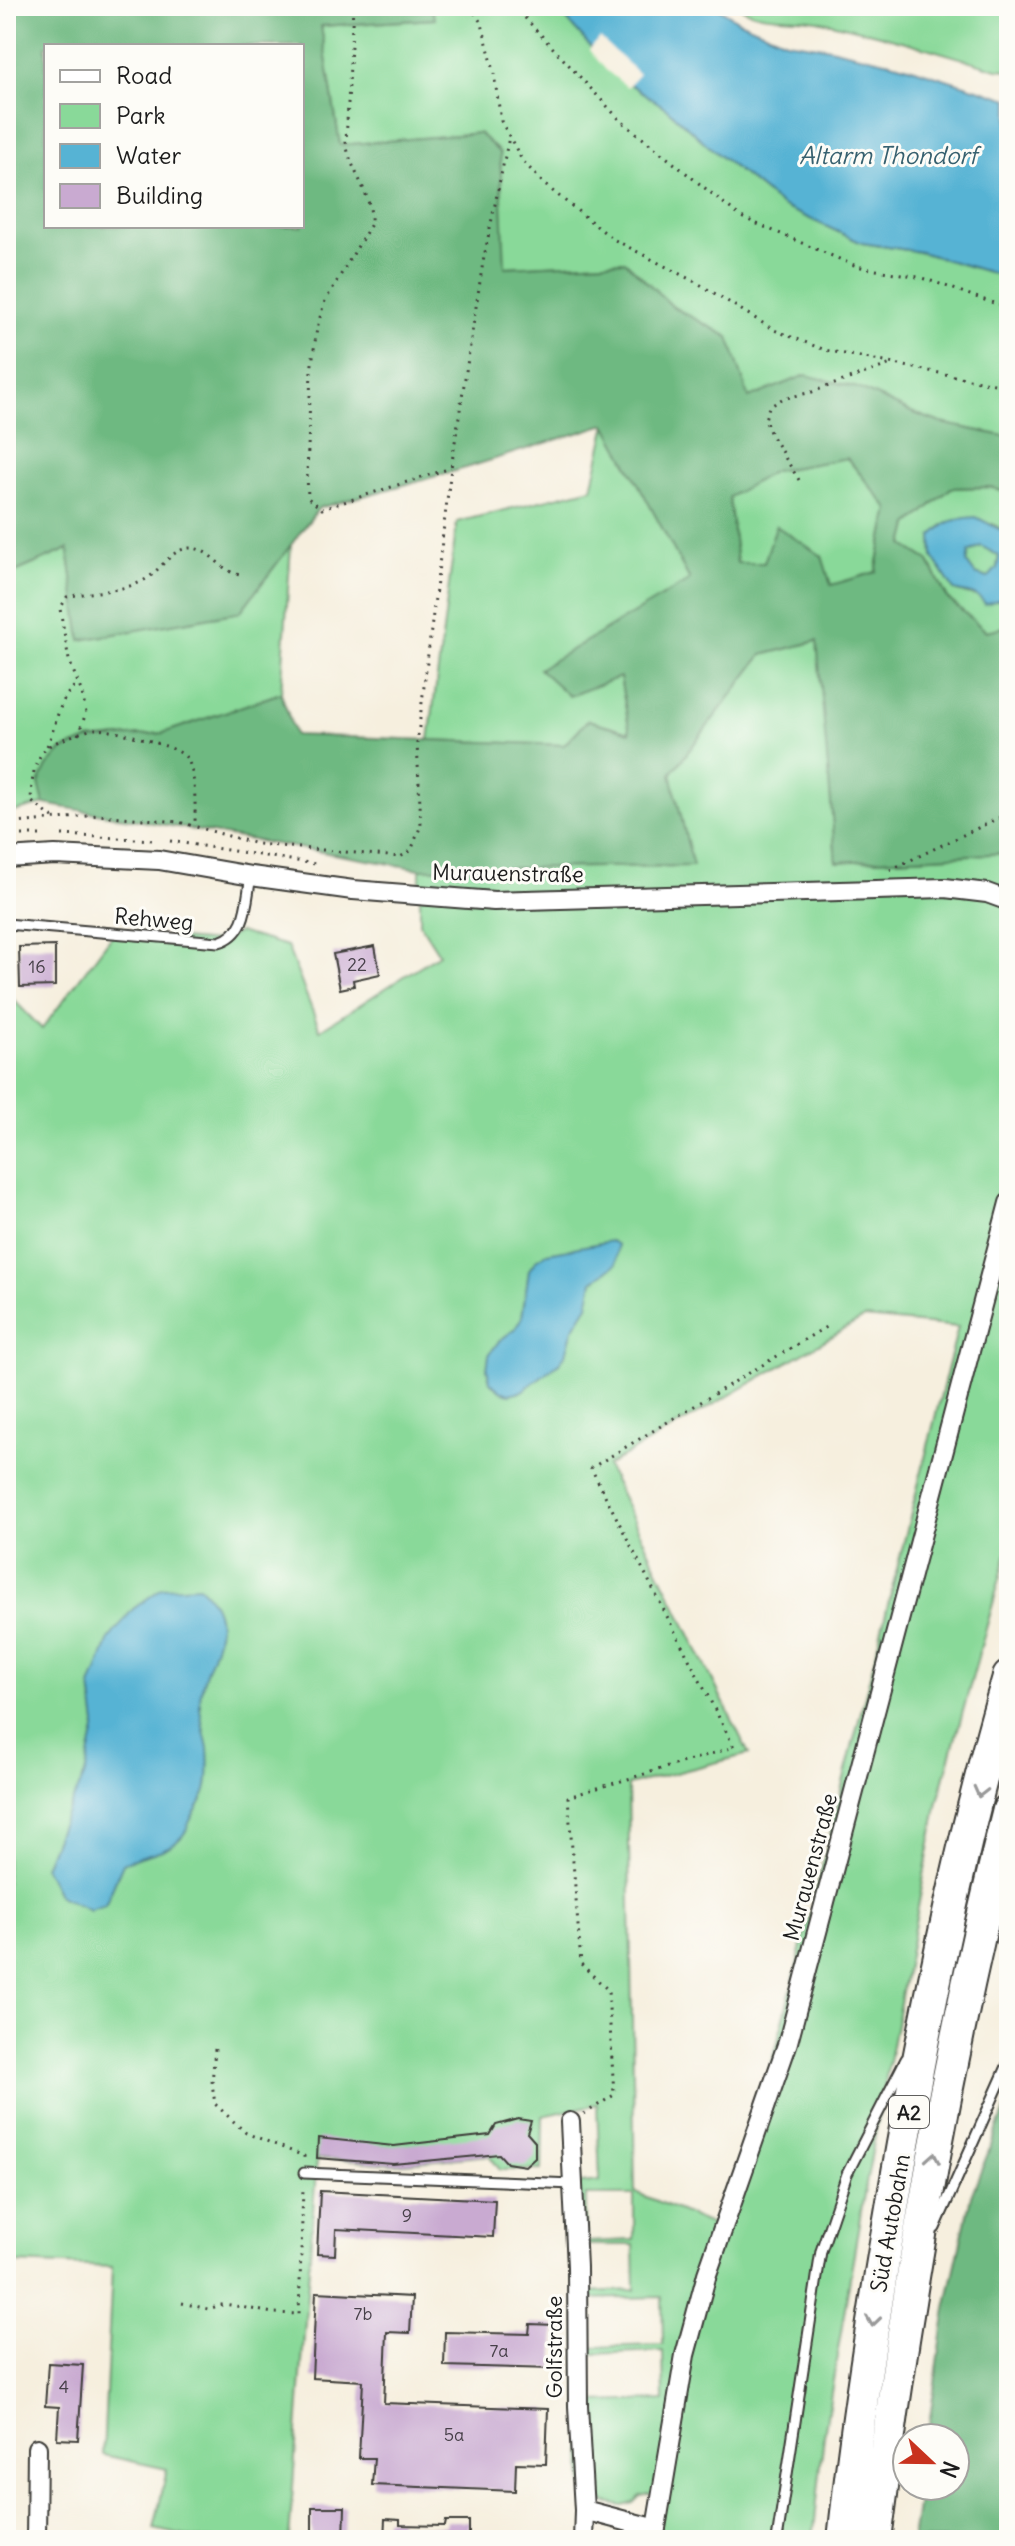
<svg xmlns="http://www.w3.org/2000/svg" width="1015" height="2546" font-family="Delius,sans-serif">
  <style>
    .green { fill: #89d999; stroke: #527a5a; stroke-width: 2; fill-rule: evenodd }
    .forest { fill: #6eb981; stroke: #456a4e; stroke-width: 2; fill-rule: evenodd }
    .water { fill: #56b3d4; stroke: #396878; stroke-width: 2; fill-rule: evenodd }
    .pier { fill: #f6efde }
    .building { fill: #c9aad1 }
    .lines { fill: none; stroke-linecap: round; stroke-linejoin: round }
    .service-casing { stroke: #3d3c39; stroke-width: 13 }
    .minor-casing { stroke: #3d3c39; stroke-width: 22 }
    .motorway-casing { stroke: #3d3c39; stroke-width: 36 }
    .path { stroke: #3d3c39; stroke-width: 3; stroke-dasharray: 2 6; stroke-linecap: butt }
    .service { stroke: #fff; stroke-width: 9 }
    .minor { stroke: #fff; stroke-width: 18 }
    .motorway { stroke: #fff; stroke-width: 32 }
    .oneway { stroke: #999 }
    .labels { text-anchor: middle; dominant-baseline: central; stroke-width: 6; stroke-linejoin: round; paint-order: stroke }
    .number-label { font-size: 18px; fill: #474049 }
    .shield { fill: #fdfcf7; stroke: #605f5e; stroke-width: 2 }
    .shield-label { font-size: 20px; font-weight: bold; fill: #1c1c1c }
    .street-label { font-size: 22px; fill: #1c1c1c; stroke: #fdfcf7 }
    .water-label { font-size: 24px; font-style: italic; fill: #36606f; stroke: #fdfcf7 }
  </style>
  <rect width="100%" height="100%" fill="#fdfcf7"/>
  <filter id="ink" filterUnits="userSpaceOnUse"><feTurbulence type="fractalNoise" baseFrequency=".0125" numOctaves="2"/><feDisplacementMap in="SourceGraphic" scale="16" xChannelSelector="R" yChannelSelector="G"/><feConvolveMatrix kernelMatrix="1 2 1 2 8 2 1 2 1" color-interpolation-filters="sRGB"/></filter>
  <filter id="wash" filterUnits="userSpaceOnUse"><feTurbulence type="fractalNoise" baseFrequency=".006" numOctaves="4" result="noise"/><feDisplacementMap in="SourceGraphic" scale="32" xChannelSelector="R" yChannelSelector="G"/><feGaussianBlur stdDeviation="1.8" result="paint"/><feColorMatrix in="noise" values="0 0 0 0 0 0 0 0 0 0 0 0 0 0 0 0 0 1.4 0 .05"/><feComposite in="paint" operator="in"/></filter>
  <g filter="url(#wash)">
    <rect width="100%" height="100%" fill="#f6efde"/>
    <!-- green -->
    <path class="green" d="M430 6H555L614 73 666 108 720 156 782 206 862 243 920 252 1009 278V437L941 423 911 412 749 398 729 338 673 307 625 261 504 267 500 153 479 133 340 145 321 26 434 19Z
      M738 6H1009V70L997 69C937 51 878 33 817 20 791 15 760 21 738 6Z
      M607 424 690 580 620 677 630 732 588 720 564 745 429 740 457 522 592 488Z
      M847 458 889 509 876 572 830 586 777 526 764 563H737L728 497 774 471Z
      M991 487 1009 494V534L993 524 943 525 932 537 933 557 954 590C971 596 986 599 1004 598L1009 591V626L986 631 948 599 928 560 904 545 909 525 951 488Z
      M291 545 281 693 163 733 88 740 39 783 44 804 6 814V576L68 549 82 639 240 612Z
      M981 546 999 556 997 568 989 578 975 574 967 563 969 552Z
      M818 641 836 862 1009 853V1546L938 1801 862 2205 824 2435 813 2540H654L662 2491 641 2496 634 2503 623 2506 606 2503 583 2486 573 2184 600 2181 597 2104 543 2116 542 2170H500L489 2155 393 2164 317 2158 289 2540H203L154 2529 167 2469 103 2455 112 2267 13 2263 6 2400V992L42 1029 113 934 219 942 239 932 287 946 320 1030 439 954 420 924V869L692 866 671 774 762 655ZM864 1318 958 1327 776 2049 722 2229 635 2192 628 1785 749 1754 607 1466ZM586 2195H634V2240L586 2242ZM586 2245H634L635 2290 587 2292ZM662 2297 663 2345 590 2347 589 2299ZM663 2351 664 2400 591 2402 590 2354Z"/>
    <!-- forest -->
    <path class="forest" d="M6 6H430L435 19 321 26 340 145 479 133 500 153 505 267 625 261 673 307 729 337 749 398 806 375 858 388 911 412 941 423 1009 437V494L991 487 951 488 909 525 904 545 928 560 948 599 986 631 1009 626V853L836 862 817 641 762 655 671 774 693 866 420 869 44 804 39 783 47 766 62 750 88 740 163 733 281 693 295 735 564 745 588 720 630 732 620 677 569 696 539 669 690 580 606 424 466 468 319 508 240 612 81 640 68 549 6 576ZM46 46H302V226H46ZM847 458 889 509 876 572 831 585 822 556 776 526 764 563H737L729 497 774 471Z
      M1009 2100V2540H912L920 2486H955V2438H927L946 2308 971 2196Z"/>
    <!-- water -->
    <path class="water" d="M555 6H715L739 21 786 41 825 47 899 64 1009 99V278L920 252 862 243 782 206 720 156 666 108 613 73Z
      M976 517 1009 534V591L1004 598 985 604C978 592 966 594 954 590L933 557 932 536C948 520 953 519 976 517ZM981 546 999 556 997 568 988 578 975 574 967 563 969 552Z
      M611 1241 618 1245 616 1264 593 1281 588 1305 573 1329 566 1354 559 1363 522 1391 509 1394 500 1391 490 1382 487 1369 489 1355 499 1341 515 1329 522 1317 529 1270 536 1260 547 1253Z
      M199 1586C242 1625 202 1658 200 1700 199 1715 205 1733 208 1748 209 1760 209 1780 206 1791 203 1801 195 1810 191 1819 188 1824 187 1831 183 1835 170 1853 142 1854 123 1863L105 1905 90 1910 59 1896 44 1867 61 1825 85 1775 96 1725 91 1687 109 1639 133 1609 162 1588Z"/>
    <!-- pier -->
    <path class="pier" d="M600 38 639 74 627 87 606 70 589 50Z"/>
    <g id="blocks">
      <!-- building -->
      <path class="building" d="M55 946V986L20 987 19 947Z
        M375 946 380 974 353 980 354 986 340 989 333 954Z
        M518 2119 531 2121 527 2133 535 2142V2157L525 2166 507 2163 499 2154 393 2164 317 2158 318 2138 394 2146 490 2135 496 2125Z
        M320 2191 495 2200 493 2237 336 2229 335 2255 317 2254Z
        M316 2292 412 2297 410 2333 387 2332 384 2403 548 2409 546 2464 516 2463 515 2491 372 2485 374 2458H359L363 2381 312 2378Z
        M530 2324 555 2325 553 2369 444 2366 445 2332 529 2334Z
        M48 2363 83 2365 78 2440 57 2439 59 2407 45 2406Z
        M312 2507H345L344 2540H312Z
        M385 2519 400 2520V2525L445 2526 446 2521H469V2540H384Z"/>
    </g>
  </g>
  <g filter="url(#ink)">
    <use href="#blocks" fill-opacity="0" stroke="#3d3c39" stroke-width="2"/>
    <g class="lines">
      <!-- service casing -->
      <g class="service-casing">
        <path id="service" d="M6 924 219 942C248 934 246 901 251 876
          M304 2173 573 2184
          M935 2228 1009 2062
          M777 2540 821 2251 847 2174 906 2059"/>
      </g>
      <!-- minor casing -->
      <g class="minor-casing">
        <path id="minor" d="M6 858 55 855 159 860 251 876 353 890 494 901 945 888 987 893 1009 901
          M570 2122 577 2267 578 2406 584 2510 583 2540
          M584 2510 656 2529
          M36 2540 37 2448
          M654 2540 685 2355 707 2274 788 2042 1009 1203"/>
      </g>
      <!-- motorway casing -->
      <g class="motorway-casing">
        <path id="motorway" d="M844 2540C858 2407 880 2275 903 2144 932 1987 964 1830 1009 1677
          M875 2540C906 2294 948 2050 1009 1810"/>
      </g>
      <!-- path -->
      <path class="path" d="M353 6 346 142C350 172 373 193 371 224L324 303 317 328 311 371 307 473 308 498 322 509 451 468
        M470 6 482 24 493 67 501 121 522 160 545 185 613 239 701 285 774 330 825 350 1009 387
        M514 6 620 120 741 217 851 264C875 272 901 272 925 279 954 288 979 300 1009 307
        M1005 306V353L1009 360
        M799 480 771 435 765 419 769 407 782 399 812 392 891 364
        M78 735 86 713 82 693 69 660 60 609 67 597C91 591 125 592 146 579 161 570 172 547 192 548 212 550 221 572 240 575
        M47 746C57 725 57 700 77 684
        M53 818 31 801C32 781 32 765 45 749 50 743 88 729 96 729 115 730 169 744 184 755 197 767 195 810 195 826
        M6 824 99 815 179 822 257 844 400 857 411 851 421 825 417 743 451 468 483 262 509 137
        M6 835H46
        M62 835 154 840
        M170 841 316 864
        M890 870 1009 813
        M483 880H515
        M215 2049 212 2083 215 2104 246 2133 304 2156V2160
        M584 2114 614 2095 608 1990 581 1964 568 1797 734 1747 591 1468 829 1325
        M182 2303 208 2309 225 2304 273 2313 299 2314 303 2188"/>
      <!-- service -->
      <use href="#service" class="service"/>
      <!-- minor -->
      <use href="#minor" class="minor"/>
      <!-- motorway -->
      <use href="#motorway" class="motorway"/>
    </g>
    <!-- one-way arrows -->
    <defs><path id="oneway-chevron" d="M-2-3.5L2.5 0L-2 3.5" fill="none" stroke-width="1.6" stroke-linecap="round" stroke-linejoin="round" transform="scale(2)"/></defs>
    <g class="oneway">
      <use href="#oneway-chevron" transform="translate(980 1792) rotate(104)"/>
      <use href="#oneway-chevron" transform="translate(933 2158) rotate(-80)"/>
      <use href="#oneway-chevron" transform="translate(873 2321) rotate(98)"/>
    </g>
  </g>
  <g class="labels">
    <!-- number labels -->
    <g class="number-label">
      <text x="357" y="964">22</text>
      <text x="37" y="966">16</text>
      <text x="407" y="2215">9</text>
      <text x="363" y="2313">7b</text>
      <text x="499" y="2350">7a</text>
      <text x="64" y="2386">4</text>
      <text x="454" y="2434">5a</text>
    </g>
    <!-- shield labels -->
    <rect class="shield" x="889" y="2096" width="40" height="32" rx="6"/>
    <g class="shield-label">
      <text x="909" y="2112">A2</text>
    </g>
    <!-- street labels -->
    <g class="street-label">
      <text transform="translate(508 873) rotate(1)">Murauenstraße</text>
      <text transform="translate(154 919) rotate(5)">Rehweg</text>
      <text transform="translate(810 1867) rotate(-75)">Murauenstraße</text>
      <text transform="translate(890 2223) rotate(-80)">Süd Autobahn</text>
      <text transform="translate(554 2347) rotate(-90)">Golfstraße</text>
    </g>
    <!-- water labels -->
    <g class="water-label">
      <text x="888" y="155">Altarm Thondorf</text>
    </g>
  </g>
  <!-- margin -->
  <rect width="1015" height="2546" fill="none" stroke="#fdfcf7" stroke-width="32"/>
  <!-- legend -->
  <rect x="44" y="44" width="260" height="184" fill="#fdfcf7" stroke="#a3a29f" stroke-width="2"/>
  <rect x="60" y="70" width="40" height="12" fill="#ffffff" stroke="#a3a29f" stroke-width="2"/>
  <text x="116" y="84" font-size="24" fill="#1c1c1c">Road</text>
  <rect x="60" y="104" width="40" height="24" fill="#89d999" stroke="#a3a29f" stroke-width="2"/>
  <text x="116" y="124" font-size="24" fill="#1c1c1c">Park</text>
  <rect x="60" y="144" width="40" height="24" fill="#56b3d4" stroke="#a3a29f" stroke-width="2"/>
  <text x="116" y="164" font-size="24" fill="#1c1c1c">Water</text>
  <rect x="60" y="184" width="40" height="24" fill="#c9aad1" stroke="#a3a29f" stroke-width="2"/>
  <text x="116" y="204" font-size="24" fill="#1c1c1c">Building</text>
  <!-- north arrow -->
  <g transform="translate(931 2462) rotate(112)"><circle r="38" fill="#fdfcf7" stroke="#a3a29f" stroke-width="2"/>
  <path d="M0-6L14 30L0 20L-14 30Z" fill="#c8321e"/>
  <text y="-12" font-size="22" font-weight="bold" text-anchor="middle" fill="#1c1c1c">N</text>
  </g>
</svg>
